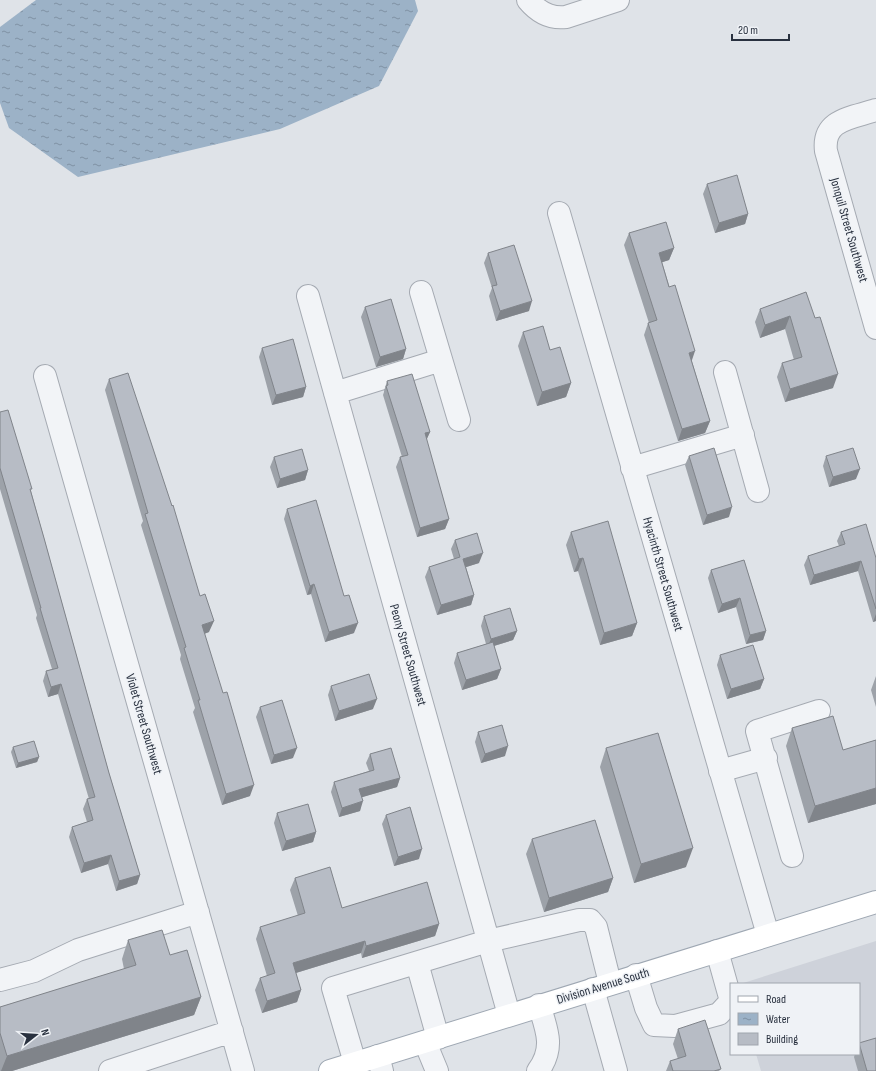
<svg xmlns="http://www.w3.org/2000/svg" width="876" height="1071" font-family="'Sofia Sans Condensed',sans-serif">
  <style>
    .built { fill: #ced2da }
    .water { fill: url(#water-ripples) }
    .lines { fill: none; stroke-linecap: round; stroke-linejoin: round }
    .minor-casing { stroke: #a5aab2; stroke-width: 24 }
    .major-casing { stroke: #9fa8b3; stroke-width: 24 }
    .minor { stroke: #f2f4f7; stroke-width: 22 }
    .major { stroke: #fff; stroke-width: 22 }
    .wall { fill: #9da2a9 }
    .shaded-wall { fill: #80848a }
    .building { fill: #b7bcc5; stroke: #80848a }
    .labels { text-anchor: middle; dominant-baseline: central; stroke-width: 3; stroke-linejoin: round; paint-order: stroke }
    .street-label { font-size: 13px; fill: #29313f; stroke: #eff2f6 }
  </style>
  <defs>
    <pattern id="water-ripples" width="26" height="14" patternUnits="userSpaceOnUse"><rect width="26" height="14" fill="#9cb2c7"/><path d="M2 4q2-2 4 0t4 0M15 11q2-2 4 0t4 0" fill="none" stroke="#7f91a3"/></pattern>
  </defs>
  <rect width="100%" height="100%" fill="#dfe3e8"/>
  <!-- built -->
  <path class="built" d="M876 941V1071H761L756 1054H859V984H740Z"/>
  <!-- water -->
  <path class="water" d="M36 0H415L418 11 379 86 280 129 78 177 9 128 0 103V27Z"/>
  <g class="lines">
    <!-- minor casing -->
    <g class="minor-casing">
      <path id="minor" d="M528 0C538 12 550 19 566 17L618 0
        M876 110C852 118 822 119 826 151L876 328
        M559 213 768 935
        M421 292 459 420
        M308 296 509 1015
        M725 372 758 491
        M45 376 243 1071
        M335 393 441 360
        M632 468 743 435
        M720 771 766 758
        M792 856 757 731 819 711
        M417 963 438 1038
        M636 975 646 1008 654 1025 675 1026 719 1014 731 1001 717 951
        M0 980 34 971 78 950 198 912
        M593 989 616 1071
        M425 1042 437 1071
        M378 1056 382 1071
        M355 1063 333 988 488 941 579 920H590L596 927 610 983
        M110 1071 232 1031
        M538 1071C555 1048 547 1030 539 1005"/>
    </g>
    <!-- major casing -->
    <g class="major-casing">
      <path id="major" d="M330 1071 876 902"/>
    </g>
    <!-- minor -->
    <use href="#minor" class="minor"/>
    <!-- major -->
    <use href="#major" class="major"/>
  </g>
  <!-- wall -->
  <path class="wall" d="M707 184 748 214 745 224 715 233 703 194Z
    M629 233 674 248 669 260 662 262 710 421 705 433 678 441 644 335 648 323H649L624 245Z
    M488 253 529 311 496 321 489 296 492 288 484 263Z
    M806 292 833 388 785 402 777 377 782 363 794 360 785 329 760 338 755 322 760 309Z
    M365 307 406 349 403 359 376 367 361 317Z
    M523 332 550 350 571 383 566 397 537 406 518 346Z
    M262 348 306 387 303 397 272 405 259 357Z
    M109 379 209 632 204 634 250 796 222 805 193 712 195 708 180 659 181 655 141 525 143 521 105 390Z
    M387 381 430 432 426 440 449 519 445 529 417 537 396 467 400 457H402L383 395 384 392V391Z
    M0 412 31 491 109 773 140 875 137 884 116 891 108 864 81 873 69 837 72 827 87 822 83 809 87 799H89L58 694 48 697 43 681 46 671 52 669 36 618 37 615 0 489Z
    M689 456 729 517 703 525 685 465Z
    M826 456 856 479 829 487 823 466Z
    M274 457 308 470 305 480 277 488 270 467Z
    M287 509 354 633 325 642 311 594 307 595 284 519Z
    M571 532 637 623 632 636 600 645 578 571 574 572 566 545Z
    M841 532 876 558V621L873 622 858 571 810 585 804 565 808 556 839 546 837 541Z
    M455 540 479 563 466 567 474 595 471 605 437 615 425 577 429 567 454 559 451 549Z
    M744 560 766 631 763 640 746 644 736 607 718 613 708 578 711 570Z
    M484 616 517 631 513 640 494 646 501 669 497 679 462 690 454 663 457 653 486 644 481 626Z
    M720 655 764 679 760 689 727 699 717 665Z
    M876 676V707L871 690Z
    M331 686 373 709 335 721 328 695Z
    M260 707 293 758 271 764 256 717Z
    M792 728 843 750 876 740V804L808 823 786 746Z
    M478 732 505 756 481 763 475 742Z
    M13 747 39 757 37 762 16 768 11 752Z
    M606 748 686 867 634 883 600 767Z
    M370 754 400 778 397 787 362 797 360 811 339 817 331 792 334 782 369 771 366 763Z
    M277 813 316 832 313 842 282 851 274 823Z
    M386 815 419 859 394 866 382 824Z
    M532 839 613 878 608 892 544 912 526 854Z
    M295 878 342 908 439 924 435 936 362 958 361 953 296 973 301 990 297 1002 262 1013 255 990 260 978 267 976 256 939 260 927 298 916 290 890Z
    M128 940 170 955 201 997 194 1015 12 1071H0V1007L124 969 122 959Z
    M678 1029 720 1071H666L670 1061 678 1059 673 1044Z
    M859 1043 876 1071H858L854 1057 855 1054H859Z"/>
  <!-- shaded-wall -->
  <path class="shaded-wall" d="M748 214 745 224 715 233 719 223Z
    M674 248 669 260 654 265 659 253Z
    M532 301 529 311 496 321 500 311Z
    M790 316 785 329 760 338 765 325Z
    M406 349 403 359 376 367 380 357Z
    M695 351 691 363 689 353Z
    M838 374 833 388 785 402 790 389Z
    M571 383 566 397 537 406 542 392Z
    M306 387 303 397 272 405 276 395Z
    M710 421 705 433 678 441 682 429Z
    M430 432 426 441 425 433Z
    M860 469 856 479 829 487 833 477Z
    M308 470 305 480 277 488 280 479Z
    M732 507 729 517 703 525 707 515Z
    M449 519 445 529 417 537 420 528Z
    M483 553 479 563 460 569 463 559Z
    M583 558 578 571 574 572 579 559Z
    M861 561 858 571 810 585 814 575Z
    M314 584 311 594 307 595 310 586Z
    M474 595 471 605 437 615 441 605Z
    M740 598 736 607 718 613 722 604Z
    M876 614V621L873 622Z
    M214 621 209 632 198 636 202 625Z
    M358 623 354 633 325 642 329 632Z
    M637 623 632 636 600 645 604 633Z
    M517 631 513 640 487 648 491 639Z
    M766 631 763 640 746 644 750 635Z
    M501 669 497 679 462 690 466 680Z
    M764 679 760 689 727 699 731 689Z
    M61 684 58 694 48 697 51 687Z
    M377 699 373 709 335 721 339 711Z
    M508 746 505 756 481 763 485 754Z
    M297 748 293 758 271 764 274 755Z
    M39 757 37 762 16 768 18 763Z
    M400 778 397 787 356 799 359 789Z
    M254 785 250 796 222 805 226 794Z
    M876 788V804L808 823 815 806Z
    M363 801 360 811 339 817 342 808Z
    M316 832 313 842 282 851 286 841Z
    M693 848 686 867 634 883 641 864Z
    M422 849 419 859 394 866 398 857Z
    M111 855 108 864 81 873 84 863Z
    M140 875 137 884 116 891 119 881Z
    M613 878 608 892 544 912 549 898Z
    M439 924 435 936 362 958 366 946Z
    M365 941 361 953 289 975 293 963Z
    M301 990 297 1002 262 1013 267 1001Z
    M201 997 194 1015 12 1071H1L7 1056Z"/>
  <!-- building -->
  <path class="building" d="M737 175 748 214 719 223 707 184Z
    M666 222 674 248 659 253 669 287 675 285 695 351 689 353 710 421 682 429 648 323 657 320 629 233Z
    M514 245 532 301 500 311 492 286 497 285 488 253Z
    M806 292 815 318 820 317 838 374 790 389 782 363 802 357 790 316 765 325 760 309Z
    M391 299 406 349 380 357 365 307Z
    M543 326 550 350 560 347 571 383 542 392 523 332Z
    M293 339 306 387 276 395 262 348Z
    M128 373 172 506 173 505 200 596 205 594 214 621 202 625 223 693 227 692 254 785 226 794 198 700H200L184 648 186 647 145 514 148 513 109 379Z
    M412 374 430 432 425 433 449 519 420 528 400 457 408 455 386 386 388 385 387 381Z
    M8 410 32 489H30L44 538 109 773 140 875 119 881 111 855 84 863 72 827 93 820 87 799 95 797 61 684 51 687 46 671 58 668 40 608H41L0 468V412Z
    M714 448 732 507 707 515 689 456Z
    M853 448 860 469 833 477 826 456Z
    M302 449 308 470 280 479 274 457Z
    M316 500 344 596 349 595 358 623 329 632 314 584 310 586 287 509Z
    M608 521 637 623 604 633 583 558 579 559 571 532Z
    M866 524 876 558V609L861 561 814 575 808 556 845 544 841 532Z
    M477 533 483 553 463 559 474 595 441 605 429 567 460 557 455 540Z
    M744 560 766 631 750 635 740 598 722 604 711 570Z
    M510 608 517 631 491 639 484 616Z
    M493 642 501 669 466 680 457 653Z
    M753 645 764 679 731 689 720 655Z
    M369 674 377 699 339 711 331 686Z
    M282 700 297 748 274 755 260 707Z
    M833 716 843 750 876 740V788L815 806 792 728Z
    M502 725 508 746 485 754 478 732Z
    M658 733 693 848 641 864 606 748Z
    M34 741 39 757 18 763 13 747Z
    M391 748 400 778 359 789 363 801 342 808 334 782 374 770 370 754Z
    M308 804 316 832 286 841 277 813Z
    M410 807 422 849 398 857 386 815Z
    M595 820 613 878 549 898 532 839Z
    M330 867 342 908 427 882 439 924 366 946 365 941 293 963 301 990 267 1001 260 978 275 973 260 927 305 913 295 878Z
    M162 930 170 955 187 950 201 997 7 1056 0 1033V1007L136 965 128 940Z
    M705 1020 721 1069 714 1071H673L670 1061 686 1056 678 1029Z
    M876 1038V1071H867L859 1043Z"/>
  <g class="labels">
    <!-- street labels -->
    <g class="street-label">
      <text transform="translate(849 230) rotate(74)">Jonquil Street Southwest</text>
      <text transform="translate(663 574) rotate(74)">Hyacinth Street Southwest</text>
      <text transform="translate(408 655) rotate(74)">Peony Street Southwest</text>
      <text transform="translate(144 724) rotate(74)">Violet Street Southwest</text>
      <text transform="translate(603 986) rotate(-17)">Division Avenue South</text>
    </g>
  </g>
  <!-- legend -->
  <rect x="730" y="983" width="130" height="72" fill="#eff2f6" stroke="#a0a5ad"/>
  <rect x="738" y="996" width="20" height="6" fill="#ffffff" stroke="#a0a5ad"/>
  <text x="766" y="1003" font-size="12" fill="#29313f">Road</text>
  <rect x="738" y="1013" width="20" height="12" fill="url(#water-ripples)" stroke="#a0a5ad"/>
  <text x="766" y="1023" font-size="12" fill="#29313f">Water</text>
  <rect x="738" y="1033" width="20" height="12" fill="#b7bcc5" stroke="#a0a5ad"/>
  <text x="766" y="1043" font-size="12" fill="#29313f">Building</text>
  <!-- north arrow -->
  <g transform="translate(36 1035) rotate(73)" stroke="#eff2f6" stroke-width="3" paint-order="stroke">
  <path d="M0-3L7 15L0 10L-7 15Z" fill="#29313f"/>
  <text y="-6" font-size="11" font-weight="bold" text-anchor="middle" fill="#29313f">N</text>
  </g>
  <!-- scale -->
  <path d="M732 34v6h57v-6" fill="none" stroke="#29313f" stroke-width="2"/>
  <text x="738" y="34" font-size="12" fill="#29313f" stroke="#eff2f6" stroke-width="3" paint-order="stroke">20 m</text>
</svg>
